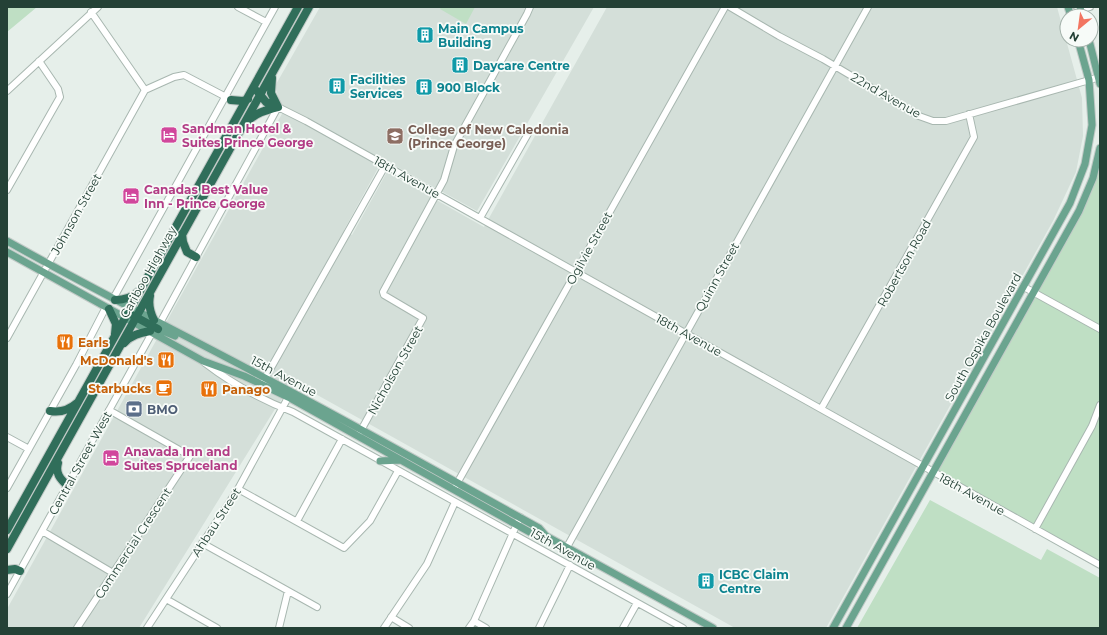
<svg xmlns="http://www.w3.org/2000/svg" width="1107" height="635" font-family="Montserrat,sans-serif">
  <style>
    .built { fill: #d4dfd9 }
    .green { fill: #bfdfc4 }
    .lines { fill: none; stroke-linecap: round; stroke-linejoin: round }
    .minor-casing { stroke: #a8b7b0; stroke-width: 8 }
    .major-casing { stroke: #c2cac7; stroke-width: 9 }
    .highway-casing { stroke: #c2cac7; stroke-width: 10 }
    .minor { stroke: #fff; stroke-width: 6 }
    .major { stroke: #6ba48f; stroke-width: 7 }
    .highway { stroke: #306e5a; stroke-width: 8 }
    .labels { text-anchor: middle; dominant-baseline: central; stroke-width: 3.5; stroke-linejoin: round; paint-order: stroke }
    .culture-label { font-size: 12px; font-weight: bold; fill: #0d838f; stroke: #f7fbf8; text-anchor: start }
    .street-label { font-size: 12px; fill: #244136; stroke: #f7fbf8 }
    .hotel-label { font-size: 12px; font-weight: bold; fill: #b23c85; stroke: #f7fbf8; text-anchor: start }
    .education-label { font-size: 12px; font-weight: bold; fill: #785e54; stroke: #f7fbf8; text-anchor: start }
    .food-label { font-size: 12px; font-weight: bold; fill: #c56008; stroke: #f7fbf8; text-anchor: start }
    .service-label { font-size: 12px; font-weight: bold; fill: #4e5e75; stroke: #f7fbf8; text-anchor: start }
  </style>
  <rect width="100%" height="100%" fill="#e6efea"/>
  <!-- built -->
  <path class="built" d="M320 7H594L477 211 383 159 344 230 352 235 387 172 484 227 607 7H1057L1082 98 1083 136 1076 172 1053 221 826 628H735L294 382 275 409 139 628H7V609L283 112 275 86Z"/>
  <!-- green -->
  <path class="green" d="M7 7H37L7 32Z
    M441 7H475L466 24 440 9Z
    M1100 148V564L934 472 1076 216Z
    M930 500 1041 560 1047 549 1100 578V628H857Z"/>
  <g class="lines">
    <!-- minor casing -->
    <g class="minor-casing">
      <path id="minor" d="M238 7 266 22
        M730 7 779 36 823 59 919 116 933 121H946L1100 77
        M91 12 145 90
        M1070 13 1090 7
        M145 90 174 77 184 75 228 98
        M7 91 98 7
        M7 190 60 97 58 89 39 61
        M480 218 529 132
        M1024 287 1100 329
        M113 299 275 7
        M160 323 278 107 306 121 1100 565
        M7 338 145 90
        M205 363C231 383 262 400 293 412L683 628
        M263 382 385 166
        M821 409 974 137 969 114
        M359 434 423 318 384 295 383 292 444 180 454 146 527 14 530 7
        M7 437 29 449
        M455 487 725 7
        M7 488 76 365 106 307
        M238 489 344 548 370 521 398 471
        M297 521 342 439
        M1035 529 1092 426 1100 405
        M42 531 113 573
        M202 543 317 607
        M567 547 868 7
        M7 594 152 333
        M166 599 217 628
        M391 617 409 628
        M474 621 486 628
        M77 628 190 456 109 410
        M147 628 238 489 290 394
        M279 628 288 591
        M384 628 427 564 455 502
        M469 628 474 621 520 517
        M539 628 570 565
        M623 628 637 603"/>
    </g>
    <!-- major casing -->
    <g class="major-casing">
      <path id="major" d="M1068 7 1071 16
        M1080 7 1082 16
        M1089 40 1100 84
        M7 241C92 289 179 332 265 378 357 426 448 478 539 528L546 536 713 628
        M7 252 203 361 244 376 288 397 535 535 546 536
        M153 332 158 329 175 336
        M380 461 400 460
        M833 628 1070 203 1085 164 1092 125 1089 80 1078 40
        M846 628 1079 211 1093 178 1100 148"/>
    </g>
    <!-- highway casing -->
    <g class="highway-casing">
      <path id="highway" d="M272 78 271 93 278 107
        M257 91 266 102 277 107
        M231 100 243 101 248 99
        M247 122C255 113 266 110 278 107
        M182 234 183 242 187 252 196 257
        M150 296C148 305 150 312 154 320
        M115 300C125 300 132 298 139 291
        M109 309 116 324 115 334
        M132 315 158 329
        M124 343C131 335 140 333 150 331
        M50 411C61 413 69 410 77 403
        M58 463C55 473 60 479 68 486
        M7 530 298 7
        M7 549 309 7
        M7 570 15 569 20 571"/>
    </g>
    <!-- minor -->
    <use href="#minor" class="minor"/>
    <!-- major -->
    <use href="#major" class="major"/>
    <!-- highway -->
    <use href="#highway" class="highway"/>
  </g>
  <!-- icons -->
  <defs>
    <g id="building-square" transform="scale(0.9)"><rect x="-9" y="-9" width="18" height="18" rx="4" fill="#0f9aa8" stroke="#f7fbf8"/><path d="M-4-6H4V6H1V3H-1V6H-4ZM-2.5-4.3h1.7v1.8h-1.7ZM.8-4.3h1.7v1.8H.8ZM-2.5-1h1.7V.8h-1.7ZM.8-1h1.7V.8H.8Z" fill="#fff"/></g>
    <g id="hotel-square" transform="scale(0.9)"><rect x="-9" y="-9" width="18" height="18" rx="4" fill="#d1479c" stroke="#f7fbf8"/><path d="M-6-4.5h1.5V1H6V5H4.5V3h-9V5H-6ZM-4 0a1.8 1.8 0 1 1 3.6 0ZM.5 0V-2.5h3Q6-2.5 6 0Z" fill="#fff"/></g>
    <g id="university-square" transform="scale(0.9)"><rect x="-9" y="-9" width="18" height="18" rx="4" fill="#8d6e63" stroke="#f7fbf8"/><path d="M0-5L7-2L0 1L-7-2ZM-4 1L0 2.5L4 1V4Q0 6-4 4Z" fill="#fff"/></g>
    <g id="restaurant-square" transform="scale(0.9)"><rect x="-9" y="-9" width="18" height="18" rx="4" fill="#e8710a" stroke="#f7fbf8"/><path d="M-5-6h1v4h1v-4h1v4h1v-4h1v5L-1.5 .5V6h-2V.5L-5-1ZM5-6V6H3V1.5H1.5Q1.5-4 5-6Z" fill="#fff"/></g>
    <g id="cafe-square" transform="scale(0.9)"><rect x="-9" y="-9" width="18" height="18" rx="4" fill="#e8710a" stroke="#f7fbf8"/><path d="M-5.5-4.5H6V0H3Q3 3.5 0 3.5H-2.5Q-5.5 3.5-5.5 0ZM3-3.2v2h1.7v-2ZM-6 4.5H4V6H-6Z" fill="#fff"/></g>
    <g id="bank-square" transform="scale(0.9)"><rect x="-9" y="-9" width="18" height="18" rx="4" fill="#5c6f8a" stroke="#f7fbf8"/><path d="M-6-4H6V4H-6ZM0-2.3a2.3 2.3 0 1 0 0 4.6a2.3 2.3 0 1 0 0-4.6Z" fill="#fff"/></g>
  </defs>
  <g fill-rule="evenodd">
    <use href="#building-square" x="425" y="35"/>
    <use href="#building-square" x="460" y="65"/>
    <use href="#building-square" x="337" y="86"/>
    <use href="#building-square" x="424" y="87"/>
    <use href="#hotel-square" x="169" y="135"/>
    <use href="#university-square" x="395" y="136"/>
    <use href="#hotel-square" x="131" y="196"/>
    <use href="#restaurant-square" x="65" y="342"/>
    <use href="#restaurant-square" x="166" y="360"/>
    <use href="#cafe-square" x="164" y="388"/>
    <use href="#restaurant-square" x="209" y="389"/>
    <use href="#bank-square" x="134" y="409"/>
    <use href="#hotel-square" x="111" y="458"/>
    <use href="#building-square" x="706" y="581"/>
  </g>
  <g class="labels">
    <!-- culture labels -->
    <g class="culture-label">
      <text x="438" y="28">Main Campus<tspan x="438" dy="14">Building</tspan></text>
      <text x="473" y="65">Daycare Centre</text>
      <text x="350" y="79">Facilities<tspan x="350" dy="14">Services</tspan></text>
      <text x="437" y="87">900 Block</text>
      <text x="719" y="574">ICBC Claim<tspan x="719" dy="14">Centre</tspan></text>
    </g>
    <!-- street labels -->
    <g class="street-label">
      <text transform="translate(886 95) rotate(30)">22nd Avenue</text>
      <text transform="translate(407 177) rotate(29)">18th Avenue</text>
      <text transform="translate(76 214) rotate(-61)">Johnson Street</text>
      <text transform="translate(589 248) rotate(-61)">Ogilvie Street</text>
      <text transform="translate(904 263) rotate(-61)">Robertson Road</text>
      <text transform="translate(148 272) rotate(-61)">Cariboo Highway</text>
      <text transform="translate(717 277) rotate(-61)">Quinn Street</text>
      <text transform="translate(689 335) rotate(29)">18th Avenue</text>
      <text transform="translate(983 337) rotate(-61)">South Ospika Boulevard</text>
      <text transform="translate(395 370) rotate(-61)">Nicholson Street</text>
      <text transform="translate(284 376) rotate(28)">15th Avenue</text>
      <text transform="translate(80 463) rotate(-61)">Central Street West</text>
      <text transform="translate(972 494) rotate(29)">18th Avenue</text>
      <text transform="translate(216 522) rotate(-57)">Ahbau Street</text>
      <text transform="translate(133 543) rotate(-57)">Commercial Crescent</text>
      <text transform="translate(563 549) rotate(29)">15th Avenue</text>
    </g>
    <!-- hotel labels -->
    <g class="hotel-label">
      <text x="182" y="128">Sandman Hotel &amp;<tspan x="182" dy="14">Suites Prince George</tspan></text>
      <text x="144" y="189">Canadas Best Value<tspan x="144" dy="14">Inn - Prince George</tspan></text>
      <text x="124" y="451">Anavada Inn and<tspan x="124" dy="14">Suites Spruceland</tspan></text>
    </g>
    <!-- education labels -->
    <g class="education-label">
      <text x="408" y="129">College of New Caledonia<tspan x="408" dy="14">(Prince George)</tspan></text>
    </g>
    <!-- food labels -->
    <g class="food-label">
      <text x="78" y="342">Earls</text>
      <text x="153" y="360" text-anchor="end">McDonald's</text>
      <text x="151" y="388" text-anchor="end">Starbucks</text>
      <text x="222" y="389">Panago</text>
    </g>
    <!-- service labels -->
    <g class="service-label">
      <text x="147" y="409">BMO</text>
    </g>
  </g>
  <!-- border -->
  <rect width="1107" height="635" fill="none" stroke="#244136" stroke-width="16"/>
  <!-- north arrow -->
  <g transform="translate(1079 28) rotate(209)"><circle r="19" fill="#f7fbf8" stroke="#a3b1aa"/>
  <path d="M0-3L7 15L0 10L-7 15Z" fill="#f27561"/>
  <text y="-6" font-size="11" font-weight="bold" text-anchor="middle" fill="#244136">N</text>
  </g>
</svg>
